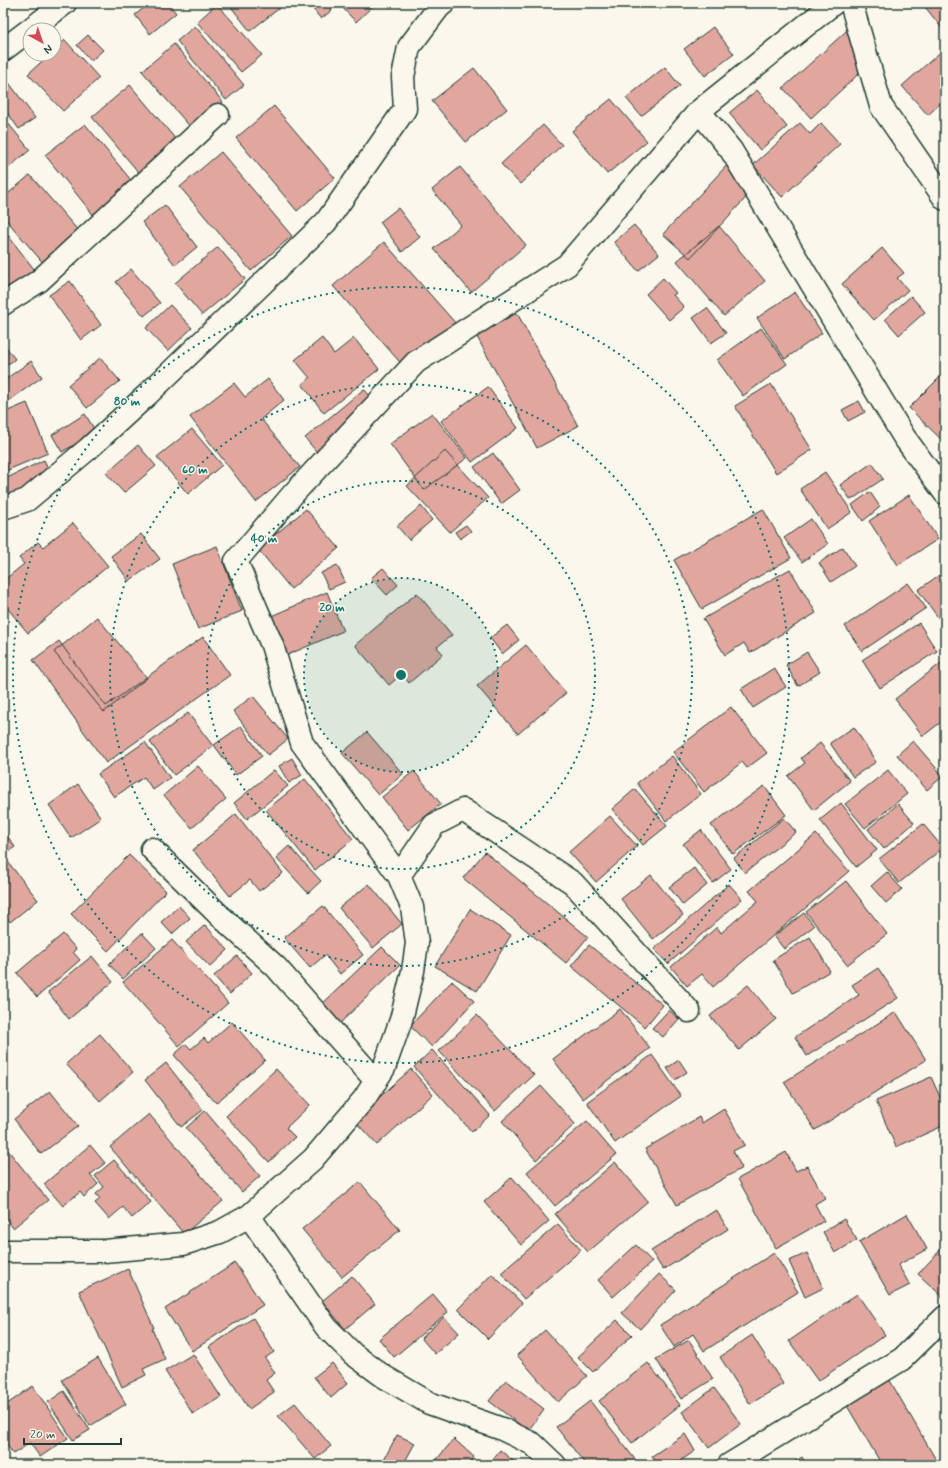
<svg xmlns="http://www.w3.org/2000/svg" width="948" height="1468" font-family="Mynerve,sans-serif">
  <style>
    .building { fill: #e1a79f; stroke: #1f3d34 }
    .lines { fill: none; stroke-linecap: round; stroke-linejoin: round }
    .minor-casing { stroke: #1f3d34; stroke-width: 25 }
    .minor { stroke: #fbf7ec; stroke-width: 22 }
    .ring { fill: none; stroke: #0f766e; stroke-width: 2; stroke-dasharray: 2 4 }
    .centre { fill: #0f766e; stroke: #fbf7ec; stroke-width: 2 }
    .ring-label { font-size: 12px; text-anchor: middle; font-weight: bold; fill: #0f766e; stroke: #fbf7ec; stroke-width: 3; stroke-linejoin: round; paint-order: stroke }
  </style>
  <rect width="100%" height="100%" fill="#fbf7ec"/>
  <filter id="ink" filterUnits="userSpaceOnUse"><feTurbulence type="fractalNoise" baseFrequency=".025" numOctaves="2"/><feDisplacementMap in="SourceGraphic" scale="8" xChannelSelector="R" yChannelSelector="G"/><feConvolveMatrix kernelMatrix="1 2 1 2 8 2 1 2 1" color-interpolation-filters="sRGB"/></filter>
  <g filter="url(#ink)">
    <!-- building -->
    <path class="building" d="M150 3H168L176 13 150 34 135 15Z
      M228 3H286L250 31Z
      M308 3H327L332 10 321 19Z
      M338 3H376L356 22Z
      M922 3H945V32Z
      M217 4 262 55 241 72 197 22Z
      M853 25 880 54 811 118 783 88Z
      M195 26 244 85 226 100 177 41Z
      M713 27 734 54 705 76 684 49Z
      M88 35 103 50 91 61 77 45Z
      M65 40 99 78 63 111 28 74 50 54H54V50Z
      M174 44 223 102 192 129 142 71Z
      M945 48V99L928 115 902 86Z
      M665 67 680 86 641 116 626 98Z
      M474 68 507 109 466 142 432 101Z
      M4 76 35 118 19 129 3 107Z
      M130 85 178 142 140 174 92 117Z
      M757 90 787 127 760 150 729 113Z
      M611 99 647 141 607 174 572 131Z
      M274 106 335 178 297 211 236 138Z
      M3 117 30 150 3 172Z
      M800 123 810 134 821 123 840 144 782 197 753 165Z
      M85 124 135 185 95 217 45 155Z
      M543 125 562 145 520 184 501 164Z
      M221 152 292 236 251 271 180 187Z
      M728 164 755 188 690 258 663 234Z
      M460 167 526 245 471 292 434 249 461 225 432 190Z
      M30 175 81 234 45 265 3 216V198Z
      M165 205 197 247 175 265 142 222Z
      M398 208 420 237 402 252 380 222Z
      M634 225 659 254 638 271 614 242Z
      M719 226 765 281 724 316 677 261Z
      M3 229 37 273 3 297Z
      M384 242 457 325 406 369 333 286Z
      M218 247 245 279 202 315 175 283Z
      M882 248 904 273 897 278 908 290 874 320 842 284Z
      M131 269 160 303 144 316 116 282Z
      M663 278 676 293 673 295 684 307 669 320 646 294Z
      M70 281 101 325 81 340 49 295Z
      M795 292 822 333 785 359 757 318Z
      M911 296 925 312 899 335 885 319Z
      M170 305 192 328 168 351 146 328Z
      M707 308 726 333 711 343 693 318Z
      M517 313 578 426 537 448 476 335Z
      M761 328 787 364 743 396 717 360Z
      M322 338 334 354 354 338 379 369 324 413 302 384 310 378 295 360Z
      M3 343 15 359 3 368Z
      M100 358 120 381 87 408 68 385Z
      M31 361 42 377 3 405V381Z
      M945 372V443L909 408Z
      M268 379 284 400 261 419 300 467 256 502 190 417 234 383 245 397Z
      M771 384 812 450 776 473 735 406Z
      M488 387 518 428 472 462 441 421Z
      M364 389 380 408 321 457 305 438Z
      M859 401 865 412 848 421 842 410Z
      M27 403 48 453 3 472V413Z
      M432 413 467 458 424 490 390 444Z
      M85 414 96 432 62 452 52 435Z
      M192 429 222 465 188 494 157 457Z
      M138 445 156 466 124 493 106 473Z
      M445 451 488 498 450 532 407 486Z
      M493 453 520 490 501 504 474 467Z
      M44 460 51 475 3 499V480Z
      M872 463 883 479 851 500 840 485Z
      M825 472 852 512 827 529 800 489Z
      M870 492 880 507 863 521 852 505Z
      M909 495 938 539 898 565 869 521Z
      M421 506 432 520 409 540 397 526Z
      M306 509 339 548 291 589 258 549Z
      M763 509 791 558 702 609 674 560Z
      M811 519 828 544 802 562 784 538Z
      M73 523 108 566 28 633 3 603V581L24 564 19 558 38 542 43 547Z
      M466 525 471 531 460 539 455 532Z
      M141 534 160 559 129 581 111 556Z
      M217 546 242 611 198 629 172 564Z
      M843 547 855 566 831 582 819 563Z
      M337 565 345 582 329 589 321 573Z
      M383 568 398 585 387 595 371 578Z
      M790 569 816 613 750 653 744 643 725 655 703 619Z
      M945 571V627L918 590Z
      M908 583 926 608 862 651 845 626Z
      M327 592 343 631 285 656 269 617Z
      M417 593 452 635 437 647 443 654 409 683 402 674 389 685 355 645Z
      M97 617 147 678 104 712 54 652Z
      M919 623 937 651 880 688 862 660Z
      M507 625 519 640 502 654 490 638Z
      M203 637 230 675 106 763 33 660 59 641 106 706Z
      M526 645 566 693 518 734 477 686Z
      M807 652 820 672 798 686 786 665Z
      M945 660V719L923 736 895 699Z
      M774 668 786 687 753 708 741 689Z
      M253 696 288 739 268 755 233 711Z
      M731 707 767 753 747 768 742 762 704 792 673 752Z
      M188 713 213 746 174 775 150 742Z
      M241 726 262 756 236 775 214 745Z
      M854 727 876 762 853 777 830 743Z
      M367 732 403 774 378 795 342 753Z
      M913 741 943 776 927 790 897 755Z
      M145 742 170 778 153 790 144 777 114 797 98 774Z
      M820 743 850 781 814 810 788 776 805 763 801 758Z
      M672 756 701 794 666 821 637 783Z
      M292 758 302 775 289 783 279 766Z
      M198 766 226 799 192 828 164 795Z
      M274 770 288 786 247 819 234 803Z
      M888 770 907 794 865 828 845 804Z
      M414 771 441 804 408 830 382 797Z
      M305 779 353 839 315 870 266 810Z
      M78 784 101 818 71 838 49 805Z
      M764 786 786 815 733 854 711 825Z
      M635 789 667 826 643 845 612 809Z
      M841 803 877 850 856 867 820 820Z
      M898 804 914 823 884 849 868 829Z
      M236 814 283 873 259 891 250 880 230 896 193 850Z
      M610 816 637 846 596 882 569 852Z
      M784 818 796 832 745 873 734 858Z
      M923 824 943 848 899 883 879 859Z
      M3 830 15 847 3 855Z
      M701 830 731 869 713 883 683 844Z
      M816 834 849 871 713 987 702 974 687 986 671 967 717 927 721 933 758 901 749 891Z
      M289 846 321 881 308 893 276 858Z
      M485 852 588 937 566 963 463 878Z
      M129 855 166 891 108 951 71 914Z
      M4 857 38 900 10 922 3 913Z
      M694 868 707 885 683 905 669 887Z
      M887 872 902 889 886 903 871 886Z
      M651 875 683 915 653 939 621 899Z
      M846 881 887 934 847 965 806 912Z
      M369 884 402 924 373 948 339 908Z
      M729 884 742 899 668 964 654 949Z
      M179 906 190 918 172 934 161 922Z
      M323 906 363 955 340 974 325 955 310 968 284 938Z
      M470 909 511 935 477 991 435 966Z
      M804 913 814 926 784 949 774 936Z
      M205 925 228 950 210 967 186 942Z
      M142 933 156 948 123 979 109 964Z
      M63 934 76 949 73 952 80 960 37 997 17 973Z
      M810 937 830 971 793 993 773 960Z
      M172 940 228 1003 179 1046 123 982Z
      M589 945 663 1005 645 1027 571 966Z
      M382 947 400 965 336 1027 318 1008Z
      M92 956 113 982 69 1019 48 992Z
      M237 956 252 973 230 994 214 976Z
      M878 968 898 998 807 1056 795 1037 859 995 852 985Z
      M452 981 474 1001 432 1047 410 1026Z
      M748 985 776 1019 739 1050 710 1016Z
      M620 1009 650 1048 583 1099 553 1059Z
      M669 1010 679 1019 663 1037 652 1028Z
      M896 1012 926 1060 815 1130 784 1082Z
      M477 1015 534 1075 495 1111 439 1051Z
      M232 1022 265 1060 216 1103 174 1055 186 1044 191 1049 204 1038 208 1043Z
      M100 1034 133 1072 100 1101 66 1064Z
      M432 1050 490 1115 472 1132 414 1067Z
      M652 1055 681 1096 615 1143 587 1102Z
      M679 1060 687 1072 675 1080 667 1068Z
      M166 1063 203 1110 181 1127 145 1080Z
      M276 1069 310 1105 286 1128 295 1137 269 1162 226 1116Z
      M411 1069 433 1094 377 1145 354 1120Z
      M931 1077 945 1108V1125L896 1147 876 1101Z
      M541 1086 575 1124 536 1160 502 1121Z
      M50 1091 78 1126 41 1154 14 1119Z
      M724 1109 745 1145 733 1151 742 1168 677 1205 645 1149 699 1117 702 1123Z
      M205 1111 260 1176 242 1192 186 1128Z
      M149 1114 223 1201 184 1234 110 1147Z
      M587 1121 616 1155 555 1206 527 1172Z
      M3 1144 48 1200 13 1228 3 1215Z
      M90 1145 105 1163 90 1175 98 1184 84 1197 80 1192 63 1206 44 1184Z
      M786 1152 796 1171 807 1166 825 1198 815 1204 824 1221 776 1248 738 1179Z
      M114 1160 151 1202 132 1218 123 1207 109 1219 95 1203 100 1199 96 1194 104 1187 95 1176Z
      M615 1162 648 1201 588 1252 555 1214Z
      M512 1177 549 1221 521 1245 484 1202Z
      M360 1182 400 1230 342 1277 302 1229Z
      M716 1210 728 1229 663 1270 651 1251Z
      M907 1214 927 1249 898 1265 910 1285 890 1295 859 1242Z
      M844 1219 857 1240 835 1253 823 1232Z
      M558 1224 581 1250 524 1299 501 1273Z
      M636 1245 652 1262 613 1297 598 1280Z
      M945 1245V1299L918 1274Z
      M774 1253 798 1292 704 1351 693 1334 674 1347 660 1325Z
      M807 1253 823 1288 805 1297 789 1261Z
      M235 1263 263 1305 192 1351 165 1309Z
      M128 1269 154 1328 152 1329 165 1359 143 1369 146 1375 122 1387 79 1291Z
      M492 1274 522 1303 488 1339 458 1309Z
      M659 1274 676 1290 640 1329 622 1313Z
      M352 1276 375 1304 345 1329 322 1301Z
      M433 1294 448 1312 394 1357 379 1339Z
      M857 1294 885 1335 818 1381 789 1341Z
      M444 1317 459 1333 435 1354 421 1338Z
      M253 1318 274 1352 265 1358 275 1373 266 1380 274 1392 249 1409 209 1347Z
      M617 1320 632 1335 593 1372 578 1357Z
      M545 1330 587 1376 558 1402 517 1355Z
      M752 1335 783 1384 750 1404 720 1357Z
      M689 1340 713 1379 681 1399 656 1359Z
      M193 1354 221 1397 193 1414 165 1371Z
      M98 1358 126 1404 90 1426 62 1380Z
      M332 1363 348 1383 331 1398 314 1377Z
      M648 1363 680 1405 632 1443 599 1401Z
      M889 1379 939 1465H882L846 1404Z
      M506 1380 544 1409 528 1431 489 1401Z
      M33 1386 68 1438 40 1457 30 1443 13 1454 3 1439V1407Z
      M714 1388 741 1424 709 1448 682 1412Z
      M64 1391 90 1430 73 1440 48 1402Z
      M590 1401 637 1462 634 1465H586L556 1427Z
      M295 1403 331 1446 315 1459 278 1416Z
      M685 1434 695 1451 674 1465H658L652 1456Z
      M397 1435 415 1443 403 1465H381Z
      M454 1439 474 1457 468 1465H432Z
      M500 1450 518 1465H488Z
      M802 1457 806 1465H789Z"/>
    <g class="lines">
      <!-- minor casing -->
      <g class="minor-casing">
        <path id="minor" d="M851 3 881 106 945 199
          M3 50 65 3
          M699 111 731 150 904 437 945 493
          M3 304 39 281 218 115
          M3 508 27 500 88 449 147 395 326 222 405 109 403 77 409 47 439 7 444 3
          M152 849 218 914 276 967 376 1081
          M399 876 434 825 463 810 573 883 689 1011
          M249 1216 326 1327 353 1354 383 1376 429 1403 502 1429 533 1444 555 1465
          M3 1251H104L183 1244 220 1232 249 1216 313 1159 364 1099 384 1068 401 1020 413 971 417 943 412 907 399 876 302 743 272 645 236 561 294 493 416 362 567 265 699 111 834 3
          M729 1465 902 1359 945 1317"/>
      </g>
      <!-- minor -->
      <use href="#minor" class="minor"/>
    </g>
  </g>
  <!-- distance rings -->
  <circle cx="401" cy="675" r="97" fill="#0f766e" fill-opacity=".12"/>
  <g class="ring">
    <circle cx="401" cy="675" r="97"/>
    <circle cx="401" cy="675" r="194"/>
    <circle cx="401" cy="675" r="291"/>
    <circle cx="401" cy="675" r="388"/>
  </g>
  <circle cx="401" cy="675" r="6" class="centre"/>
  <g class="ring-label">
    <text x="127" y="405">80 m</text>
    <text x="195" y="473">60 m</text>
    <text x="264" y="542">40 m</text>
    <text x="332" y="611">20 m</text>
  </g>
  <!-- margin -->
  <rect width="948" height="1468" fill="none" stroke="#fbf7ec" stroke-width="16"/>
  <rect x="8" y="8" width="932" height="1452" fill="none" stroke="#1f3d34" stroke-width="1.5" filter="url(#ink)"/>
  <!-- north arrow -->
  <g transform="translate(42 42) rotate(140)"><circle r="19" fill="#fbf7ec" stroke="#a3ada2"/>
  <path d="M0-3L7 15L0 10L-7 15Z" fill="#d1495b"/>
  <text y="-6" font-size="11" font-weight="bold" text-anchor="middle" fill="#1f3d34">N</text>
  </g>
  <!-- scale -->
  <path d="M24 1438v6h97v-6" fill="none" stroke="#1f3d34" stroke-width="2"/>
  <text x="30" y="1438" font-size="12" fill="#1f3d34" stroke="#fbf7ec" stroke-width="3" paint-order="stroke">20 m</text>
</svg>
